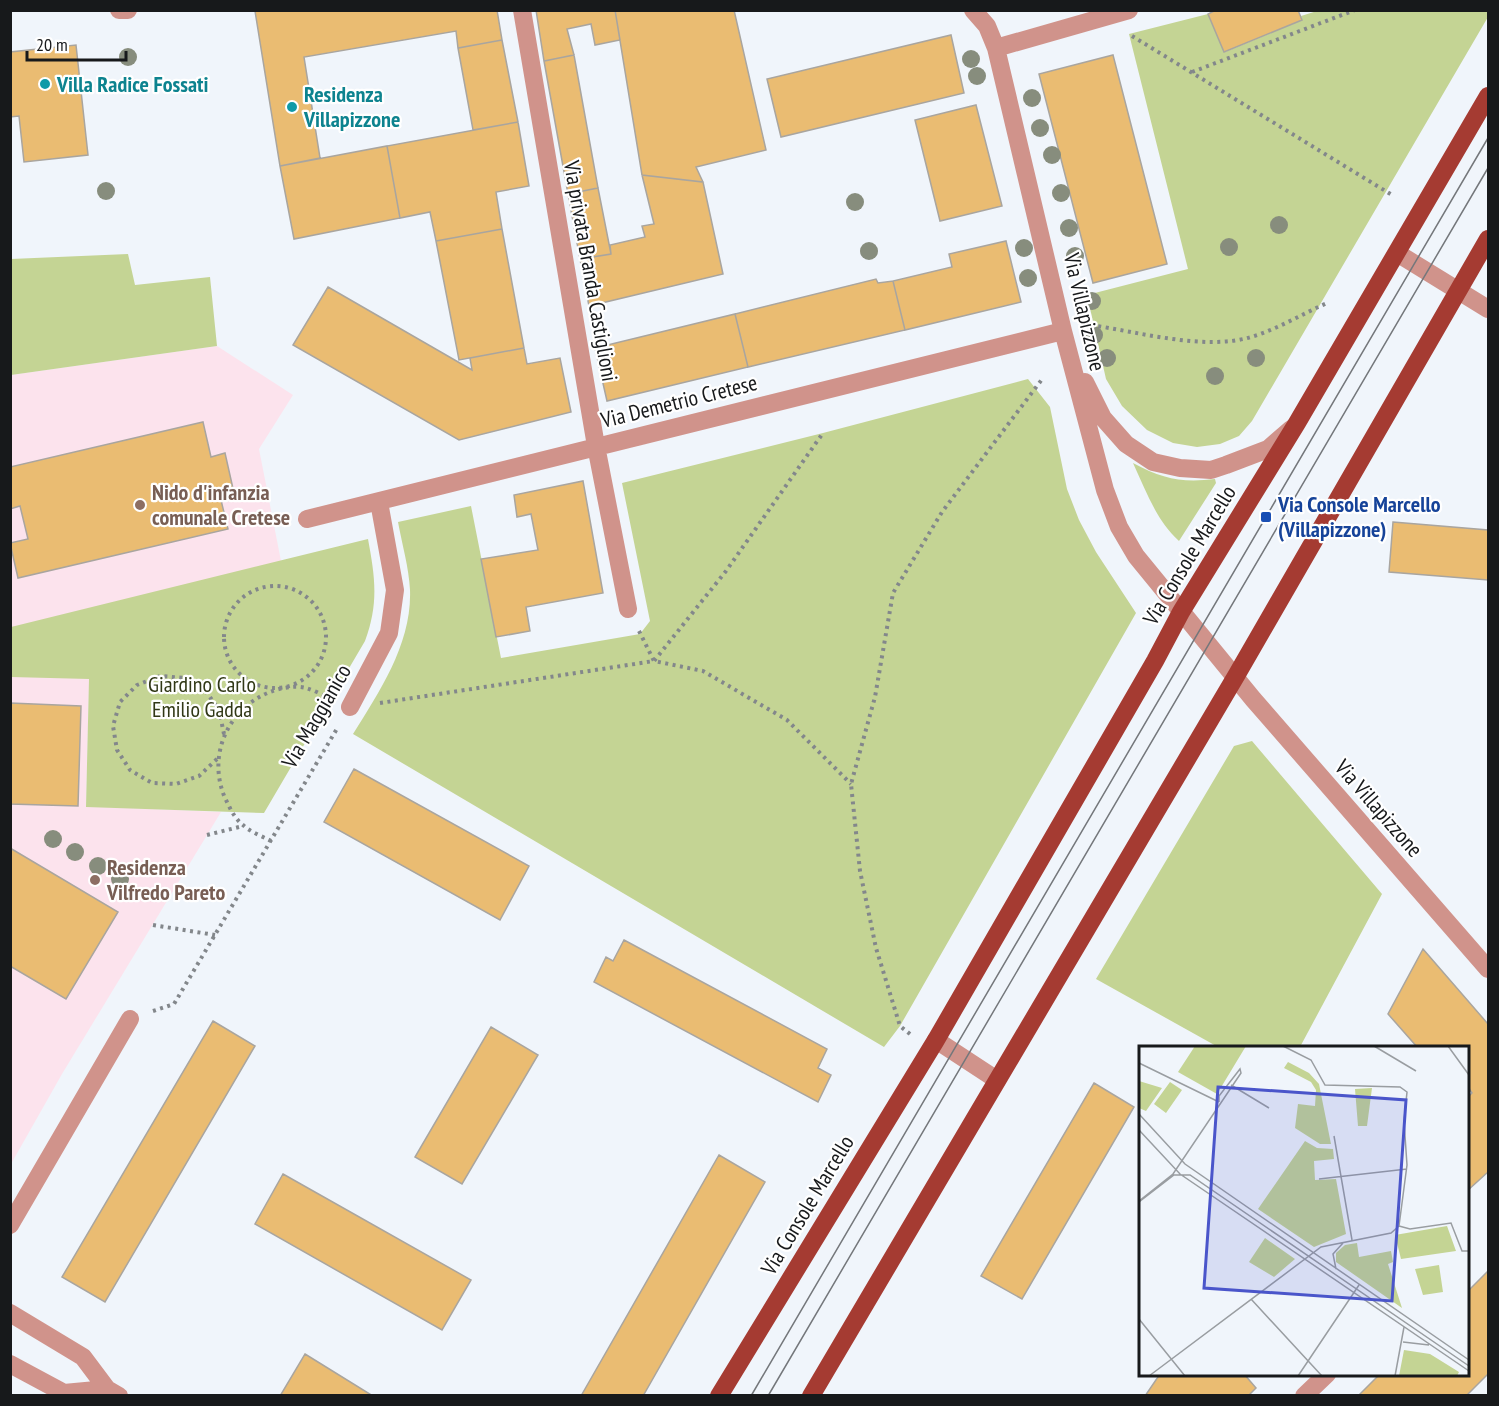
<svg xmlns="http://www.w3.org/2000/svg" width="1499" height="1406" font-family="'PT Sans Narrow',sans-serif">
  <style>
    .education { fill: #fce3ed }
    .green { fill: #c4d494 }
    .building { fill: #eabc72; stroke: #a9a59f; stroke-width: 1.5 }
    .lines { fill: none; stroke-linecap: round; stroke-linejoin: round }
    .path { stroke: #83878b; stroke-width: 4; stroke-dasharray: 3 4.5; stroke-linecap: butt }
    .minor { stroke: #d0938b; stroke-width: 18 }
    .major { stroke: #a53b32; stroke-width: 18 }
    .tram { stroke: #74777b; stroke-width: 1.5 }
    .tree { fill: #878d7d }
    .culture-dot { fill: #0f9aa8; stroke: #fff; stroke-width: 2 }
    .education-dot { fill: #8d6e63; stroke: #fff; stroke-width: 2 }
    .transit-dot { fill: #1a4fb4; stroke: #fff; stroke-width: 2 }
    .labels { text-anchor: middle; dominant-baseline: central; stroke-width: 4.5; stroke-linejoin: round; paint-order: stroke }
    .culture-label { font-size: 22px; font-weight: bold; fill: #0d838f; stroke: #fff; text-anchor: start }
    .street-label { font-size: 22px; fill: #17191b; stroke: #fff }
    .education-label { font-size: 22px; font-weight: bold; fill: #785e54; stroke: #fff; text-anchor: start }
    .transit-label { font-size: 22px; font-weight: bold; fill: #164399; stroke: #fff; text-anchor: start }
    .park-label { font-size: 22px; fill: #313816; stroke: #fff }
    .inset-road { fill: none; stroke: #999da1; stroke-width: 1.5 }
    .view { fill: #4a55ca; fill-opacity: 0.15; stroke: #4a55ca; stroke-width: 3 }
    .inset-edge { fill: none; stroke: #17191b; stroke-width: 3 }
  </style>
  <rect width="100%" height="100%" fill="#f0f5fb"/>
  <!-- education -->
  <path class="education" d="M217 346 293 395 259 449 281 561 91 608 86 806 221 812 62 1074 11 1164V375Z"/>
  <!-- green -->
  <path class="green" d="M1317 11H1488V17L1252 421 1239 436 1220 444 1197 447 1173 443 1147 430 1122 406 1106 379 1087 295 1188 269 1129 34 1208 14 1225 52 1302 20 1301 16Z
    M128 254 135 285 210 277 217 346 11 375V259Z
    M1028 379 1050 407 1067 489 1079 520 1096 552 1136 613 900 1026 884 1047 353 734C380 691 412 643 410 590 409 568 402 544 398 522L471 506 501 658 640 634 650 621 622 483 823 433Z
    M1133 463C1163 479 1182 483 1215 479L1216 483 1179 541C1156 520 1146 491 1133 463Z
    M368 539C375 577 379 603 365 641L264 813 86 807 89 679 11 677V627Z
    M1252 741 1382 894 1300 1047H1218L1096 979 1234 746Z"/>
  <!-- building -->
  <path class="building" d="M497 10 502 40 458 48 456 31 304 57 320 158 280 166 255 11Z
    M536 10H615L620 40 595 45 591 24 567 29 574 55 544 61Z
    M615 10H734L766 150 696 167 703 182 642 175Z
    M1216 10H1298L1302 20 1224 52 1208 14Z
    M951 35 964 93 781 137 767 79Z
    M502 40 518 122 473 130 458 48Z
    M76 45 88 155 24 162 19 116 10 117V52Z
    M574 55 598 188 568 194 544 61Z
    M1113 55 1167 264 1093 283 1039 74Z
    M976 105 1002 206 940 221 915 120Z
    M518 122 529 186 496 192 502 229 436 241 430 212 400 218 387 146Z
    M387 146 400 218 294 239 280 166Z
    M642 175 703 182 723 274 589 306 580 259 611 254 610 245 645 237 642 226 654 224Z
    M598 188 611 254 580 259 568 194Z
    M502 229 524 348 459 360 436 241Z
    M1006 241 1021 302 905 330 893 281 952 267 949 254Z
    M876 279 878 283 893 281 905 330 748 367 735 314Z
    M328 287 472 370 470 358 524 348 527 364 560 358 571 412 459 440 293 345Z
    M735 314 748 367 607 401 595 348Z
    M203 422 211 457 225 453 234 493 220 496 228 529 18 578 10 543 28 539 20 506 10 509V467Z
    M583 481 603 593 526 607 530 631 496 637 481 559 538 550 531 514 517 517 514 495Z
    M1393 522 1488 530V580L1389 572Z
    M10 703 81 706 78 806 10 804Z
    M354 769 529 866 500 920 324 822Z
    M10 848 118 912 66 999 10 966Z
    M624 940 827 1049 818 1068 831 1075 818 1102 594 982 606 957 613 961Z
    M1423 949 1488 1024V1172L1468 1190V1097L1472 1093 1468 1087V1048H1418L1388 1014Z
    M213 1021 255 1046 105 1302 62 1277Z
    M491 1027 538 1055 462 1184 415 1157Z
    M1094 1083 1134 1107 1022 1299 981 1276Z
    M719 1155 765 1182 643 1396H581Z
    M283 1174 471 1280 442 1330 255 1224Z
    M1488 1271V1374L1466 1396H1358L1380 1374H1468V1291Z
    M305 1354 373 1396H280Z
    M1160 1374H1244L1256 1388 1248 1396H1145Z"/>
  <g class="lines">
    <!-- path -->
    <path class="path" d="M1132 36 1392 195
      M1192 72 1355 10
      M1091 325C1139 332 1205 351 1251 337 1278 329 1302 314 1327 303
      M224 637a51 51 0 1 1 102 0a51 51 0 1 1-102 0Z
      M639 631 654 661 703 671 787 720 851 784
      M380 703 654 661 726 571 823 433
      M217 759 199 776 176 784 152 783 130 770 117 750 113 726 120 702 137 685 160 676 184 678 205 690 219 710 224 734
      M207 835 243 826
      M271 841C262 836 250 832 243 825 234 818 230 808 225 798 207 756 227 709 270 692 280 688 295 685 306 688 313 690 321 694 327 697
      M153 925 215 935
      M153 1011 174 1004 338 727
      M910 1034 900 1026 876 948 860 871 851 784 875 697 893 593 942 512 1043 378"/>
    <!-- minor -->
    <path class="minor" d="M119 10H128
      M522 10 596 446 628 609
      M973 10 987 26 996 48 1063 331 1105 490 1119 527 1136 556 1253 699 1488 969
      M996 48 1129 10
      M1397 253 1488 309
      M1085 382 1103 418 1126 444 1153 462 1180 468 1211 470 1226 465 1268 449 1291 429
      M307 519 1063 331
      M350 707 389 633 395 590 379 502
      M936 1040 997 1080
      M10 1225 130 1019
      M10 1313 83 1357 107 1389 119 1396
      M10 1364 64 1393 107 1389
      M1304 1396 1327 1374"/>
    <!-- major -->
    <path class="major" d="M719 1396 936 1040 1155 661 1181 612 1297 423 1488 96
      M811 1396 1236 676 1488 239"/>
    <!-- tram -->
    <path class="tram" d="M751 1396 1488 138
      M768 1396 1488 168"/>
  </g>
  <!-- trees -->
  <g class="tree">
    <circle cx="128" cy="57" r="9"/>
    <circle cx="971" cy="59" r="9"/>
    <circle cx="977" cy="76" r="9"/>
    <circle cx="1032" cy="98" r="9"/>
    <circle cx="1040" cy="128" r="9"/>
    <circle cx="1052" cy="155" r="9"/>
    <circle cx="106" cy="191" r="9"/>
    <circle cx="1061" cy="193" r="9"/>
    <circle cx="855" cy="202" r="9"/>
    <circle cx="1279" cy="225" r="9"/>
    <circle cx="1069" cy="228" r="9"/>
    <circle cx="1229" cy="247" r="9"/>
    <circle cx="1024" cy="248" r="9"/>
    <circle cx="869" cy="251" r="9"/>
    <circle cx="1075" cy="256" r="9"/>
    <circle cx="1028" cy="278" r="9"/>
    <circle cx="1092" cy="301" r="9"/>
    <circle cx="1094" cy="335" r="9"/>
    <circle cx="1107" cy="358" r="9"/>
    <circle cx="1256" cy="358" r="9"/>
    <circle cx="1215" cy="376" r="9"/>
    <circle cx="53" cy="839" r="9"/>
    <circle cx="75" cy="852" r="9"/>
    <circle cx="98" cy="866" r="9"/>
    <circle cx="120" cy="879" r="9"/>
  </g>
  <!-- markers -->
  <g class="culture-dot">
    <circle cx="45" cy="84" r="6"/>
    <circle cx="292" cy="107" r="6"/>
  </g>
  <g class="education-dot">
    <circle cx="140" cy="505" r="6"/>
    <circle cx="95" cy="880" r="6"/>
  </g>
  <rect class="transit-dot" x="1260" y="511" width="12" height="12" rx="3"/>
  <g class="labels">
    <!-- culture labels -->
    <g class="culture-label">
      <text x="57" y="84">Villa Radice Fossati</text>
      <text x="304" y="94">Residenza<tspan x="304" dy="25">Villapizzone</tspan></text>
    </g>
    <!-- street labels -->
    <g class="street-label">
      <text transform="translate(591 271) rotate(80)">Via privata Branda Castiglioni</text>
      <text transform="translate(1085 312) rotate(77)">Via Villapizzone</text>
      <text transform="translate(679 401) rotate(-14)">Via Demetrio Cretese</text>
      <text transform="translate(1189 555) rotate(-59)">Via Console Marcello</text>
      <text transform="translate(316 716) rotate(-60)">Via Maggianico</text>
      <text transform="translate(1379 808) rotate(49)">Via Villapizzone</text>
      <text transform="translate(807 1205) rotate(-59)">Via Console Marcello</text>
    </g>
    <!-- education labels -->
    <g class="education-label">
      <text x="152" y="492">Nido d'infanzia<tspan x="152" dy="25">comunale Cretese</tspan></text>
      <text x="107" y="867">Residenza<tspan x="107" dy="25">Vilfredo Pareto</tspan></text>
    </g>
    <!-- transit labels -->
    <g class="transit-label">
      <text x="1278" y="504">Via Console Marcello<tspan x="1278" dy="25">(Villapizzone)</tspan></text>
    </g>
    <!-- park labels -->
    <g class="park-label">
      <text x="202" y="684">Giardino Carlo<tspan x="202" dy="25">Emilio Gadda</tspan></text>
    </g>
  </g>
  <!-- overview -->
  <g transform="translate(1139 1046)">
    <rect width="330" height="330" fill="#f0f5fb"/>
    <path d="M56 0H107L78 48 39 26ZM149 16 170 27 180 38 192 98H181L156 82 159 58 176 60 177 44 172 36 145 22ZM0 35 23 42 7 65 0 62ZM31 36 43 44 27 67 15 58ZM233 42 228 80H219L216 43ZM166 95 178 102 194 103 195 113 175 115 176 134 197 133 207 188 175 201 119 163ZM308 180 317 205 262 213 256 189ZM126 192 156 213 135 231 110 216ZM218 197 220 211 252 205 254 216 249 218 263 262 197 216V207L206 199ZM300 219 304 246 284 249 276 223ZM265 304 291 308 320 326 318 330H260Z" fill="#c4d494"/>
    <path class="inset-road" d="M144 0 172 14 186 39 261 41 268 46 265 75 268 119 260 180M235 0 277 25M309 0 330 29M0 17 80 56M92 39 130 62M0 68 46 118 330 314M0 84 41 128 330 325M195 90 213 194M180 133 268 123M0 155 34 128 102 27 101 23 80 50V56M0 156 35 129H51L330 320M260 180 271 183 312 177 323 205H330M197 223 194 208 204 197M112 253 183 330M0 273 46 330M264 296 290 299M10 330 182 201 252 187 260 180M159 330 220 239M256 330 265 281"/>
    <path class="view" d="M79 41 267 54 253 255 65 242Z"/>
    <rect width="330" height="330" class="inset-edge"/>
  </g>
  <!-- border -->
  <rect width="1499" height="1406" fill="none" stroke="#17191b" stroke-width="24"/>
  <!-- scale -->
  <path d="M27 51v9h99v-9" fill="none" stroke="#17191b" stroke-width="3"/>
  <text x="36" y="51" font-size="18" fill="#17191b" stroke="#ffffff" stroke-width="4.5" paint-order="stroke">20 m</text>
</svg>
